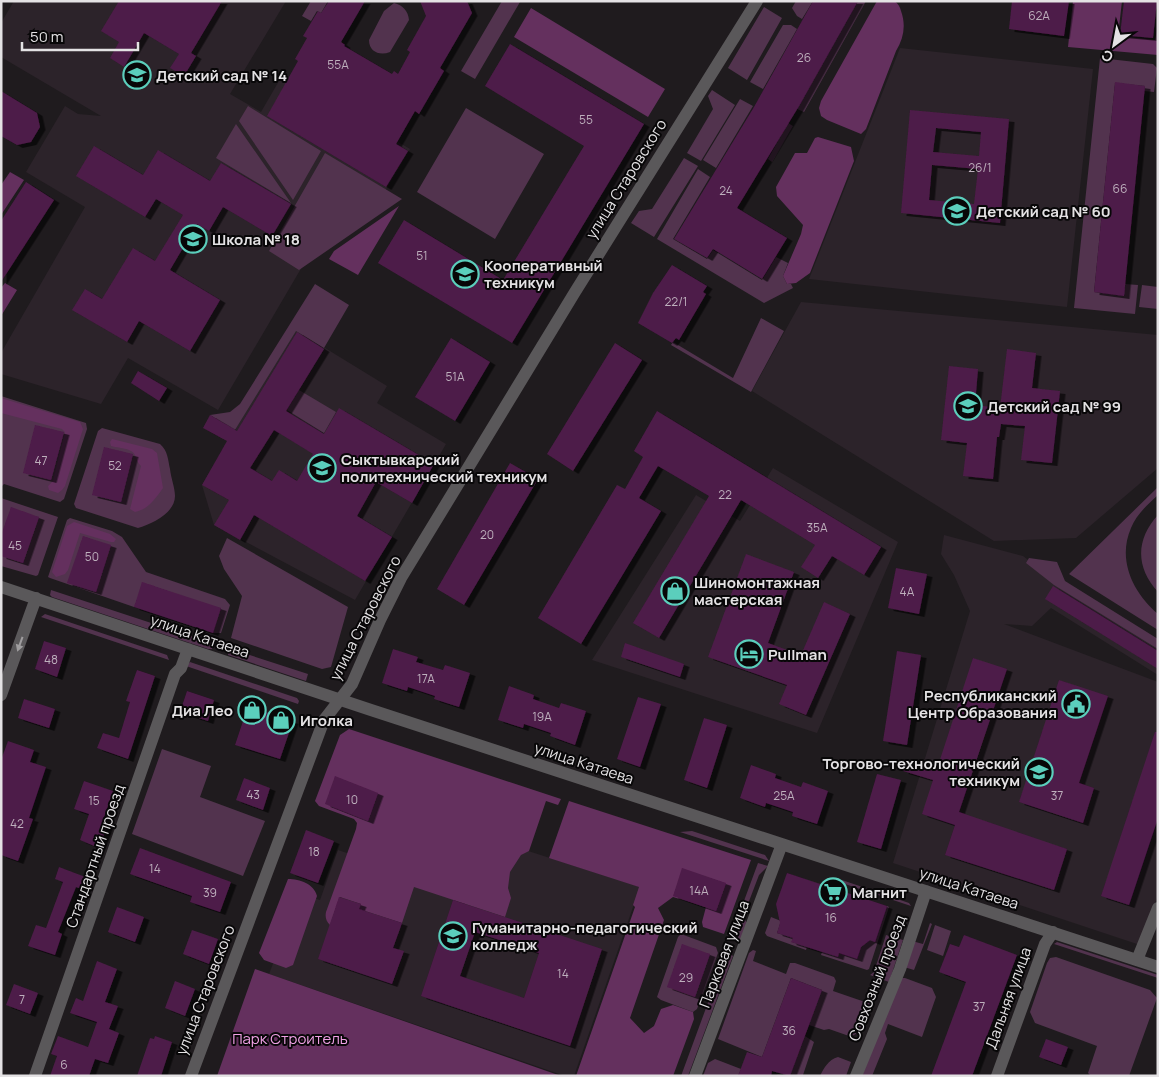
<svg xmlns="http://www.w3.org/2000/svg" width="1159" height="1077" font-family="Manrope,sans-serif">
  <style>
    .built { fill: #2c232a }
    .green { fill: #52334e }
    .forest { fill: #64305e }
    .building { fill: #4d1b48; fill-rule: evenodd; filter: url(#shadow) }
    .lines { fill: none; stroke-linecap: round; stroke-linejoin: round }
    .minor { stroke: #5a585a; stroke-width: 12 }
    .oneway { fill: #9f9d9f }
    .labels { text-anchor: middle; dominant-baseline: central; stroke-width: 4; stroke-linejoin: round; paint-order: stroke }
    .number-label { font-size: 12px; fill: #beb0bd }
    .poi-label { font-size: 15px; font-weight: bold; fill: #e4e2e4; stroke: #080708; text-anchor: start }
    .street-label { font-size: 15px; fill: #e4e2e4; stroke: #080708 }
    .park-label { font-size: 15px; fill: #f0a1e5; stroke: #080708 }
  </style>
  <defs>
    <filter id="shadow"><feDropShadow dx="5.5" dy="3" stdDeviation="0" flood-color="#0009"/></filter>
  </defs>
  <rect width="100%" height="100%" fill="#1f1b1e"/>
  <!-- built -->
  <path class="built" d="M14 1H286L230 94 261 112 283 74 410 149 385 191 359 176 299 272 218 410 128 358 101 404 1 374V353L85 207 26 172 65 106 78 114 101 116 1 57V23Z
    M900 48 1093 69 1067 307 809 279Z
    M801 302 1158 335V468L1076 538 994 541 752 391Z
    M294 329 387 386 377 403 446 444 355 600 214 525 202 485Z
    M773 468 898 542 817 733 592 660 696 495 740 521Z
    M944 535 1023 556 1051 578 1158 644V675L1051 608 1032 626 1004 624 1158 682V895L1140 945 893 863 970 611 954 575 941 554Z
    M472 833 640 887 574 1076H565L269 974 300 894 320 900 338 850 454 889Z"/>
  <!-- green -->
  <path class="green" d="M311 1H328L321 13 317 11 311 21 302 16Z
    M502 1 520 2 475 79 461 71Z
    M796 1H813L802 19 797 16 792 8Z
    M858 1H866L804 112 797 109Z
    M394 3C403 5 408 11 409 20L390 52C380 56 369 52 369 40L384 11Z
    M764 7 782 18 747 80 728 68Z
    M783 25H791L797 29 763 89 750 82Z
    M1100 58 1153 64 1157 68 1154 92 1144 91 1145 86 1115 83 1094 292 1123 296 1125 284 1138 285 1135 314 1074 308Z
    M712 90 735 105 701 161 687 153 713 109 708 96Z
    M740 99 753 106 716 168 703 160Z
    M248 106 321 151 293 200 239 121Z
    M466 108 544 154 495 239 417 192Z
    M788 123 793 126 772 162 768 159Z
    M236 124 291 203 216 158Z
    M325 153 402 199 299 270 269 251Z
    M684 158 698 166 654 237 631 223 639 211 652 209Z
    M698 169 710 177 673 239 707 259 713 250 762 280 776 257 788 263 783 276 787 284H791L793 288 764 303 657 239Z
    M315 284 349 305 324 348 296 331 230 438 226 440 218 436 225 424 210 415 230 412 240 404Z
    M1142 285 1158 287V309L1139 307Z
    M761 318 784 331 751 392 671 345 673 342 733 378Z
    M299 390 336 412 324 433 287 410Z
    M1 396 86 423 87 429 64 499 60 502 4 484 1 487Z
    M102 428 160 444C168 451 168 460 170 469 171 478 175 488 175 496 175 513 152 524 138 528L76 508 74 504 98 431Z
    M1158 487V495C1148 504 1136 515 1131 528 1117 560 1133 593 1158 614V630L1069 574Z
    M1 498 58 517 38 575 36 576 1 566Z
    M1158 515V592C1135 567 1136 539 1158 515Z
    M70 518 112 531 122 537 146 572 225 599 230 605 221 633H213L221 608 134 607 50 578 48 577 67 520Z
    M227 538 348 607 331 667 322 669 231 638 242 596 224 569 219 556Z
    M1029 558 1057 562 1065 581 1158 639V649L1054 585 1026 563Z
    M51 590 215 644 212 649H208L52 597 50 595Z
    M45 614 167 655 169 660 41 617Z
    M228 648 308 674 306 681 228 655Z
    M190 662 297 698 299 701 298 704 186 666Z
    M162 749 211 766 200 797 265 821 243 876 132 834Z
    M692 831 765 855 769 861 680 832Z
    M758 863 768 866 759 875 743 917 747 923 741 940 731 936Z
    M842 880 909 903 911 906 839 882Z
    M887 906 889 907 869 969 867 970 821 955 822 952 838 957 839 953 857 959 861 946 868 941Z
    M771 917 781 921 777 933 793 938 792 942 807 947 806 950 767 936 765 933Z
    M930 923 932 924 914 970 904 967 912 941 923 944Z
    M935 925 951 931 943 956 927 950Z
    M681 934 716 947 718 953 697 1009 693 1012 661 1000 657 997 678 937Z
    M886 935 903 940 889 982 870 975 874 972Z
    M1057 942 1158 975V978L1054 944Z
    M753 950 756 951 753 961 786 974 790 963H795L834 977 836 981 833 991 865 1002 870 991 874 994 859 1032 854 1035 849 1036 829 1029 824 1030 809 1025 822 990 791 978 762 1057 718 1039 749 953Z
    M727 951 733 956 688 1076H681Z
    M1056 957 1150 990 1157 998 1129 1076H1091L1088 1073 1097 1046 1035 1023 1030 1012 1047 963 1050 958Z
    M900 978H905L932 988 936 997 922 1037 888 1024 885 1033 887 1039 872 1076H862Z
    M805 1036 814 1042 803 1075 790 1076Z
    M838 1057 851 1062 846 1076H820C824 1068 828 1060 838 1057Z
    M715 1059 741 1069 738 1076H703L708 1063Z"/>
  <!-- forest -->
  <path class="forest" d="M877 1C882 1 889 0 894 1 898 3 900 7 901 11 906 25 904 38 896 51L866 129 861 134 827 120 821 116 819 108 821 101Z
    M1073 1H1122L1118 36 1155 40 1158 26V55L1068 47Z
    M531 8 665 89 648 117 514 37Z
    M818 137 851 147 854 161 810 273 796 283 787 284 783 276 801 234 803 225 777 196 776 187 795 153H807L815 138Z
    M10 172 24 180 1 215V185Z
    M399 206 358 275 329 259 334 251Z
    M5 283 17 290 1 316V288Z
    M1 398 80 422 83 429 65 486 62 490 58 493 49 490 48 486 53 481 65 432 62 429 1 413Z
    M112 439 152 449 157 453 163 488C155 499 149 509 135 512L130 509 141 466C137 462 137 460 135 455 132 448 118 448 111 446L110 442Z
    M74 522 110 534 116 539 114 542H111L80 533 68 570 65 574 56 577 52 572 67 526Z
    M349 729 561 799 558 805 546 801 529 851 521 855 510 872 508 888 511 898 505 917 414 887 402 923 359 909 361 904 340 897 330 925C326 921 325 917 326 912L356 829 357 823 354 819 319 806 315 801 340 735Z
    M569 801 751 860 724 934 703 927 702 922 706 907 673 897 658 908 664 920 630 1018 644 1033 654 1026 661 1009 673 1005 693 1012 694 1019 673 1076H576L635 907 633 905 639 887 549 858Z
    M288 879C300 879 314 884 317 896L293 965 286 968 264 960 259 953Z
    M255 969 561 1076H217Z"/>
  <!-- building -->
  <path class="building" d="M119 1H222L191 53 196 56 184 76 170 68 179 54 144 33 124 67 110 58 119 42 101 31Z
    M329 1H365L341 42 345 45 344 46 392 74 394 71 398 74 410 52 407 50 426 16 420 1H467L472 13 440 68 444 71 419 114 415 111 396 144 408 151 386 187 267 116 298 61 295 59 307 38 303 36 318 11 321 13Z
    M813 1H858L799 106 737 208 787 238 762 279 713 249 707 258 674 239 754 107Z
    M1012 1H1069L1064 36 1009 29Z
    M1124 1H1157L1153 38 1120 35Z
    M510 44 644 124 512 343 378 263 404 220 503 280 570 169 584 146 485 86Z
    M1115 82 1145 86 1124 296 1094 292Z
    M1 91 37 113 40 127 31 142 17 145 1 136Z
    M910 110 1009 119 1000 223 901 213ZM936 128 981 132 979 156 933 152ZM932 165 978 169 974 204 929 200Z
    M94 146 143 175 158 150 210 181 221 163 291 204 272 236 223 207 209 231 197 224 170 270 220 300 190 351 139 321 127 342 72 310 85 289 102 299 133 248 155 261 183 215 156 199 145 217 76 176Z
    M26 182 54 200 1 282V221Z
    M672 265 707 286 703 292 706 294 679 340 676 338 672 343 638 323 653 293Z
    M297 332 324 349 286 411 324 434 339 408 434 464 412 503 376 482 357 516 392 537 365 581 254 515 240 540 214 525 229 500 202 485 227 441 203 428 210 415 237 431ZM274 430 313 454 297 481 279 470 272 481 250 468Z
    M451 338 490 362 455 421 415 397Z
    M615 343 642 360 573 471 547 454Z
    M1007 349 1036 353 1032 388 1060 391 1052 463 1021 460 1025 426 1001 424 999 437H997L993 479 963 476 967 443 941 440 949 366 978 369 975 405 1000 408Z
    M138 371 167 388 159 401 131 383Z
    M657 411 881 547 864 575 832 556 818 578 801 567 815 545 741 500 659 638 633 623 709 496 658 466 639 498 661 511 581 644 538 618 617 485 625 489 643 457 634 451Z
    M35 425 64 432 51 480 23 473Z
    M104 447 133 454 121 502 92 495Z
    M510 463 538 479 464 605 437 589Z
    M11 507 39 517 23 563 1 556V535Z
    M83 536 111 545 96 592 67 583Z
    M746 554 794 572 768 643 801 655 824 602 850 614 806 715 779 704 787 685 708 657Z
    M896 568 927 574 919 614 888 608Z
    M142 582 221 608 213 633 134 607Z
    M1053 586 1158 651V669L1045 599Z
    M44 641 66 648 57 677 35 669Z
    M625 643 684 664 680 677 621 657Z
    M393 649 418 657 416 662 443 670 445 665 470 673 459 707 434 699 435 696 408 687 407 691 382 683Z
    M897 651 921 655 907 745 883 741Z
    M973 658 1007 669 959 812 1067 849 1054 890 945 855 955 825 922 814 933 780 903 771 907 760 937 769Z
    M137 670 155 676 128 759 97 748 103 733 119 738 130 702 126 701Z
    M1059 680 1108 696 1079 783 1094 788 1083 823 1019 802Z
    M509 686 534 695 533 699 559 708 561 703 586 711 575 745 550 736 551 733 524 724 523 728 498 720Z
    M187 691 214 700 208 721 180 712Z
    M638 697 661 704 640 767 617 759Z
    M24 699 55 709 49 728 18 718Z
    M248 706 293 721 280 759 235 745Z
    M704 718 727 725 707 788 684 780Z
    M1155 732H1158V818L1129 905 1101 896Z
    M8 741 34 750 30 762 46 767 29 818 33 819 18 861 1 855V760Z
    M751 765 776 774 775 778 801 787 803 782 828 791 817 824 792 816 793 812 766 803 765 807 740 798Z
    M877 774 901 780 881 849 857 842Z
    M335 776 378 793 368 821 325 804Z
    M244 778 270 788 263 810 236 800Z
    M84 781 113 791 102 823 108 825 99 848 80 840 89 814 74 809Z
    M306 830 334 841 318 883 290 873Z
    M140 848 231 882 220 912 190 902 192 896 130 874Z
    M59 867 88 878 84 890 76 887 58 932 62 934 55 955 28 946 36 925 46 928 63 882 55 879Z
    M682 868 726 883 716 911 673 896Z
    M787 873 887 906 875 942 870 940 861 947 857 959 839 953 838 957 791 942 793 938 777 933 780 923 776 904Z
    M339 897 361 904 359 909 402 923 393 948 404 951 392 984 318 959Z
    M453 900 602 949 570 1046 421 996ZM475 932 539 953 524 998 460 976Z
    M117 907 144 917 135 942 108 932Z
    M192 930 218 939 209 964 183 954Z
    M964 935 1017 955 972 1076H931L966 982 939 972 950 944 959 947Z
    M682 944 710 954 695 997 667 987Z
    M97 961 117 969 105 1002 118 1006 109 1029 119 1033 108 1063 95 1059 89 1076H50L57 1056 51 1054 58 1036 88 1047 97 1022 70 1013 76 998 83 1001Z
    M791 978 822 990 790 1076 772 1071 771 1076H738L747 1052 762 1057Z
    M175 981 195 989 185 1016 165 1008Z
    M14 984 38 993 30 1014 6 1005Z
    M155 1036 172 1042 161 1076H137L150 1038 154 1039Z
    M1046 1039 1068 1047 1061 1065 1039 1057Z"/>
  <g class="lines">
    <!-- minor -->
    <path class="minor" d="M1 587 371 710 1158 967
      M1 695 36 598
      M1137 960 1158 908
      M35 1076 175 674 181 668 188 649
      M191 1076 324 720 352 684 380 620 401 578 575 292 757 1
      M695 1076 782 844
      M856 1076 900 969 926 891
      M997 1076 1045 944 1053 932"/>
  </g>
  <!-- one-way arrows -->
  <defs><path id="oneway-solid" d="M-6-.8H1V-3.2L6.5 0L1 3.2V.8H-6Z" transform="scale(1.25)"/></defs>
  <use class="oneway" href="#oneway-solid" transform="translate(20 644) rotate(110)"/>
  <!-- icons -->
  <defs>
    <g id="school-ring" transform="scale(1.4375)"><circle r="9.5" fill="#080708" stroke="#5bcebc" stroke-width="1.5"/><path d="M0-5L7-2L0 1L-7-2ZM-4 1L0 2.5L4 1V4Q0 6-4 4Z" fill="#5bcebc"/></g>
    <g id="university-ring" transform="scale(1.4375)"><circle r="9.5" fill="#080708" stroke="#5bcebc" stroke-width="1.5"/><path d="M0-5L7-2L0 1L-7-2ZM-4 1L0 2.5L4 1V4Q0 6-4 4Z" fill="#5bcebc"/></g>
    <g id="shop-ring" transform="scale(1.4375)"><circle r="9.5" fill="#080708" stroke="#5bcebc" stroke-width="1.5"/><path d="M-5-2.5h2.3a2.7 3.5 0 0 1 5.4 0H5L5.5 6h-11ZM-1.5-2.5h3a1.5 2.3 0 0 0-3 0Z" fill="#5bcebc"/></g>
    <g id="hotel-ring" transform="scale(1.4375)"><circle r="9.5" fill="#080708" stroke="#5bcebc" stroke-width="1.5"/><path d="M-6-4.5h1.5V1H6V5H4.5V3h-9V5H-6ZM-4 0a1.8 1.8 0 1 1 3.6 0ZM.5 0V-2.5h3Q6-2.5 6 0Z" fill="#5bcebc"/></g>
    <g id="civic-ring" transform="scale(1.4375)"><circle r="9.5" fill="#080708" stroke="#5bcebc" stroke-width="1.5"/><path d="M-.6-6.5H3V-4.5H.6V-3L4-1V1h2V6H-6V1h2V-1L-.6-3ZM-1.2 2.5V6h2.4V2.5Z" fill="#5bcebc"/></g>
    <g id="supermarket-ring" transform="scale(1.4375)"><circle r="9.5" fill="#080708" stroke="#5bcebc" stroke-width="1.5"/><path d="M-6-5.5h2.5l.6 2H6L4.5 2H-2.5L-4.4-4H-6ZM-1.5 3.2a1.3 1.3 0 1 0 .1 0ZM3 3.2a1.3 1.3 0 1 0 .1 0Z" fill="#5bcebc"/></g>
  </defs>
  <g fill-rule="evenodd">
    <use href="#school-ring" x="137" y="75"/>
    <use href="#school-ring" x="957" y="211"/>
    <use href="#school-ring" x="193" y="239"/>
    <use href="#university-ring" x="465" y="274"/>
    <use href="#school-ring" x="968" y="406"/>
    <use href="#university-ring" x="322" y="468"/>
    <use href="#shop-ring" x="675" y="591"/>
    <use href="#hotel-ring" x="749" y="654"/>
    <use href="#civic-ring" x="1076" y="704"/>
    <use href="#shop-ring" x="252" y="710"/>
    <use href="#shop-ring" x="281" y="720"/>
    <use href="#university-ring" x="1039" y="772"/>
    <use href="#supermarket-ring" x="833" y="892"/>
    <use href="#university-ring" x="453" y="936"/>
  </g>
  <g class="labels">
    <!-- number labels -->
    <g class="number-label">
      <text x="1039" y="15">62А</text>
      <text x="804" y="57">26</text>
      <text x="338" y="64">55А</text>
      <text x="586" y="119">55</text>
      <text x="980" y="167">26/1</text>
      <text x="1120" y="188">66</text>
      <text x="726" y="190">24</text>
      <text x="422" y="255">51</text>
      <text x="676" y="301">22/1</text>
      <text x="455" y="376">51А</text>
      <text x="41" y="460">47</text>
      <text x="115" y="465">52</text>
      <text x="725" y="494">22</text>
      <text x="817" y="527">35А</text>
      <text x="487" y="534">20</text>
      <text x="15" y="545">45</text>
      <text x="92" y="556">50</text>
      <text x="907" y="591">4А</text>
      <text x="51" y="659">48</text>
      <text x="426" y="678">17А</text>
      <text x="542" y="716">19А</text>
      <text x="253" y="794">43</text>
      <text x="784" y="795">25А</text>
      <text x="1057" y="795">37</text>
      <text x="352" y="799">10</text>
      <text x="94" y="800">15</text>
      <text x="17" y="823">42</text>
      <text x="314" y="851">18</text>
      <text x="155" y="868">14</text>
      <text x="699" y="890">14А</text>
      <text x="210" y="892">39</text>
      <text x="831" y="917">16</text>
      <text x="563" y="973">14</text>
      <text x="686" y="977">29</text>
      <text x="22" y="999">7</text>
      <text x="979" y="1006">37</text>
      <text x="789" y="1030">36</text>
      <text x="64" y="1064">6</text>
    </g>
    <!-- poi labels -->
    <g class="poi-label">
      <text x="156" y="75">Детский сад № 14</text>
      <text x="976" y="211">Детский сад № 60</text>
      <text x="212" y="239">Школа № 18</text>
      <text x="484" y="265">Кооперативный<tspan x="484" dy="17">техникум</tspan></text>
      <text x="987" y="406">Детский сад № 99</text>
      <text x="341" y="459">Сыктывкарский<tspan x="341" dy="17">политехнический техникум</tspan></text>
      <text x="694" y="582">Шиномонтажная<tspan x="694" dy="17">мастерская</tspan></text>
      <text x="768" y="654">Pullman</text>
      <text x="1057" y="695" text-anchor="end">Республиканский<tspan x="1057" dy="17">Центр Образования</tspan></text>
      <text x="233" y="710" text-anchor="end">Диа Лео</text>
      <text x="300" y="720">Иголка</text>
      <text x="1020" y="763" text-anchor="end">Торгово-технологический<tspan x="1020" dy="17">техникум</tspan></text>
      <text x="852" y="892">Магнит</text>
      <text x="472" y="927">Гуманитарно-педагогический<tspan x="472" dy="17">колледж</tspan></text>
    </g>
    <!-- street labels -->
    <g class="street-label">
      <text transform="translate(626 179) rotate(-58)">улица Старовского</text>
      <text transform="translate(365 618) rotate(-63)">улица Старовского</text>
      <text transform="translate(200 636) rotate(19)">улица Катаева</text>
      <text transform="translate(584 763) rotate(18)">улица Катаева</text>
      <text transform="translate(95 856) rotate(-71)">Стандартный проезд</text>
      <text transform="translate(969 888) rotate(18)">улица Катаева</text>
      <text transform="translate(724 954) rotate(-69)">Парковая улица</text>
      <text transform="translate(877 978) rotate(-69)">Совхозный проезд</text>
      <text transform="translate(205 990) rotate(-69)">улица Старовского</text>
      <text transform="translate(1008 998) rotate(-70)">Дальняя улица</text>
    </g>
    <!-- park labels -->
    <g class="park-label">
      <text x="290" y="1038">Парк Строитель</text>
    </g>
  </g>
  <!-- border -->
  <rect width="1159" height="1077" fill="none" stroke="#e4e2e4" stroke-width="5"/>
  <!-- north arrow -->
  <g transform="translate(1114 45) rotate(212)" stroke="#080708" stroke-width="4" paint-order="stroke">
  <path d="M0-4L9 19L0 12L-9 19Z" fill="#e4e2e4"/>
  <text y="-8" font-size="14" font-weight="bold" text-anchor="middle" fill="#e4e2e4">С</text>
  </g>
  <!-- scale -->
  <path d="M22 42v8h116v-8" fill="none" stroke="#e4e2e4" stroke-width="2.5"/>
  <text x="30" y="42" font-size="15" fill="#e4e2e4" stroke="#080708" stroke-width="4" paint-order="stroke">50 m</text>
</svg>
